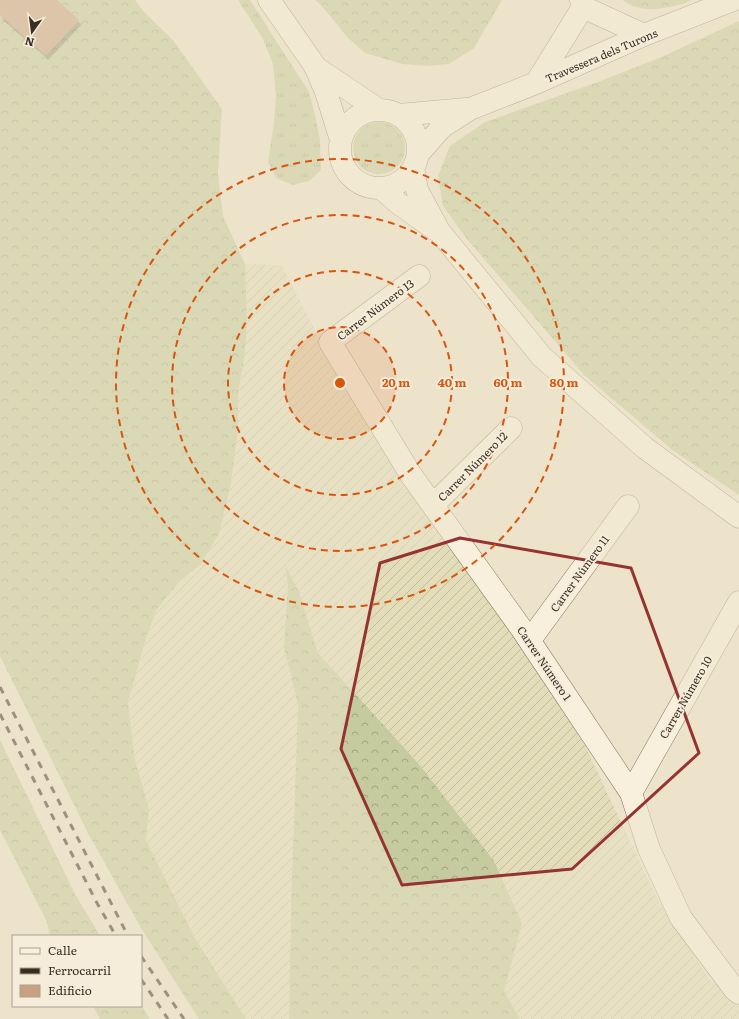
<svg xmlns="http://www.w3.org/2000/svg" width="739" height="1019" font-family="Literata,serif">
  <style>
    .farmland { fill: url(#farmland-furrows) }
    .grass { fill: url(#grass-tufts) }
    .forest { fill: url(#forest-crowns) }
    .building { fill: #c9a182; filter: url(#shadow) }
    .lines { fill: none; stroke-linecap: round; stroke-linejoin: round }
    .minor-casing { stroke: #89765f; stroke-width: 23 }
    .minor { stroke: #f8f0dd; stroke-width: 22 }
    .rail { stroke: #3a2e22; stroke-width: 3; stroke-dasharray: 7 7; stroke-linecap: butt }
    .marked { fill: none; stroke: #953332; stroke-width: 3; stroke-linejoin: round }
    .ring { fill: none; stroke: #d7550e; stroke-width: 2; stroke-dasharray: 7 5 }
    .labels { text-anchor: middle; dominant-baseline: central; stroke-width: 4; stroke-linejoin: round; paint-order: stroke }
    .street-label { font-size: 11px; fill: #3a2e22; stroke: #f5edd9 }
    .centre { fill: #d7550e; stroke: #f5edd9; stroke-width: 2 }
    .ring-label { font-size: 12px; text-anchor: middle; font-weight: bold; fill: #d7550e; stroke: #f5edd9; stroke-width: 4; stroke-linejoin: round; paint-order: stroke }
  </style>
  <defs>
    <pattern id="farmland-furrows" width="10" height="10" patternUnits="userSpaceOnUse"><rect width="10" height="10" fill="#e2dcb8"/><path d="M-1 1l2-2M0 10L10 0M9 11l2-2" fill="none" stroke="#c3bd9e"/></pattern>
    <pattern id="grass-tufts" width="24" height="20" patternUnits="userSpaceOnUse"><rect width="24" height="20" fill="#c5cb9e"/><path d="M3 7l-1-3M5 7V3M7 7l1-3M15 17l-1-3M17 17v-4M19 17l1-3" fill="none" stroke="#a1a580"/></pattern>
    <pattern id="forest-crowns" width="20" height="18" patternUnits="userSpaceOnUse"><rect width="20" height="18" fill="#c5cb9e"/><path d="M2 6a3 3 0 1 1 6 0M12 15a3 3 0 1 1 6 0" fill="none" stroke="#a1a580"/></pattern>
    <filter id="shadow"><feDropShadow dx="2.5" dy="4.5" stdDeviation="0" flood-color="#0004"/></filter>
  </defs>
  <rect width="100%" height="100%" fill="#ede3ca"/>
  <!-- farmland -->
  <path class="farmland" d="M245 264 282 265 315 330 383 448 577 729 658 900 709 979 739 1001V1019H520L504 991 522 924 418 763 318 653 299 592 286 567 288 583 284 648 298 705 291 902 289 1019H246L195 938 146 840 149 809 135 760 128 702 147 635 157 609 180 581 200 565 238 429V393L245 354 247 321Z"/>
  <!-- grass -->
  <path class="grass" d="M238 0H250L309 92 316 119 320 141 321 170 309 181 293 185 276 178 268 162 274 122 276 97 273 64 263 39Z
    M353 148a26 26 0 1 1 52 0a26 26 0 1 1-52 0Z"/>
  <!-- forest -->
  <path class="forest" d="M0 0H135L145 13 173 40 222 109 218 174 223 216 245 264 247 321 245 354 238 393V429L231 483 219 534 200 565 180 581 157 609 147 635 128 702 135 760 149 809 146 840 195 938 246 1019H199L141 928 89 835 0 656Z
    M315 0H502L474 48 449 64 427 66 402 64 365 53 347 37 321 5Z
    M622 0H692C677 7 652 12 636 7 631 6 626 2 622 0Z
    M739 21V495L671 449 584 375 466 238 443 206 438 176 450 146 485 122 598 82 664 56Z
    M285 565 299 592 318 653 418 763 494 861 522 924 504 991 520 1019H289L291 902 298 705 284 648 288 583Z
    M0 740 75 894 100 936H50L47 922 0 830Z
    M141 1005 150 1019H100L93 1006Z"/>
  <!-- building -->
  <path class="building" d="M0 0H57L79 20 46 55 0 15Z"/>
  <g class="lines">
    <!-- minor casing -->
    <g class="minor-casing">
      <path id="minor" d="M269 0 315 66 326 92 341 140
        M583 7 644 35
        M315 67 379 110
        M536 83 583 7 581 0
        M340 149a39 39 0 1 1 78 0a39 39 0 1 1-78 0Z
        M399 115 466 109
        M418 154 442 127 470 109 536 83 644 35 733 0
        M413 168 417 190 439 231 542 357 645 448 739 517
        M381 188 398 203 436 230
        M419 276 330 342 411 475 521 628 631 793 649 849 681 918 735 990 739 993
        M433 505 511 428
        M530 640 628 506
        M631 793 739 602"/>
    </g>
    <!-- minor -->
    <use href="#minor" class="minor"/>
    <!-- rail -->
    <path class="rail" d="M0 687 128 936
      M0 714 97 903 116 936
      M141 956 184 1019
      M141 979 168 1019"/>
  </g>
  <!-- marked area -->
  <path d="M0 0H739V1019H0ZM460 538 631 568 699 753 572 869 402 885 341 749 380 563Z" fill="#ede3ca" fill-opacity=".55" fill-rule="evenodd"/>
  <path class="marked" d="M460 538 631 568 699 753 572 869 402 885 341 749 380 563Z"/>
  <!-- distance rings -->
  <circle cx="340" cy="383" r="56" fill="#d7550e" fill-opacity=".12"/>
  <g class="ring">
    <circle cx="340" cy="383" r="56"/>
    <circle cx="340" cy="383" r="112"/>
    <circle cx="340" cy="383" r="168"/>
    <circle cx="340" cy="383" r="224"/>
  </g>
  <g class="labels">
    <!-- street labels -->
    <g class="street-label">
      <text transform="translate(601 55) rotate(-23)">Travessera dels Turons</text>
      <text transform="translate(375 309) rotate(-37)">Carrer Número 13</text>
      <text transform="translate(472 466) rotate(-45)">Carrer Número 12</text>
      <text transform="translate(579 573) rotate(-54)">Carrer Número 11</text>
      <text transform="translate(545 663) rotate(56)">Carrer Número 1</text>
      <text transform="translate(685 697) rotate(-60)">Carrer Número 10</text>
    </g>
  </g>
  <circle cx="340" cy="383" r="6" class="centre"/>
  <g class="ring-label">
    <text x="396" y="387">20 m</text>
    <text x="452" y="387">40 m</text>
    <text x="508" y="387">60 m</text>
    <text x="564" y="387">80 m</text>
  </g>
  <!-- legend -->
  <rect x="12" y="935" width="130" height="72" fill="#f5edd9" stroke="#aaa190"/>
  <rect x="20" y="948" width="20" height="6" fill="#f8f0dd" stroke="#aaa190"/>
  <text x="48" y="955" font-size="12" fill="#3a2e22">Calle</text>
  <rect x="20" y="968" width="20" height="6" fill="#3a2e22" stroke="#aaa190"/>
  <text x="48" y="975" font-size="12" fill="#3a2e22">Ferrocarril</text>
  <rect x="20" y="985" width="20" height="12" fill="#c9a182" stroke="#aaa190"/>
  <text x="48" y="995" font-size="12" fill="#3a2e22">Edificio</text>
  <!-- north arrow -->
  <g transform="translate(32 32) rotate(194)" stroke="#f5edd9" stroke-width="3" paint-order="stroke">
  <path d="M0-3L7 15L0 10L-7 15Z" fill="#3a2e22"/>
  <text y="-6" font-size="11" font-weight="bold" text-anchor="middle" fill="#3a2e22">N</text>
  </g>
</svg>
